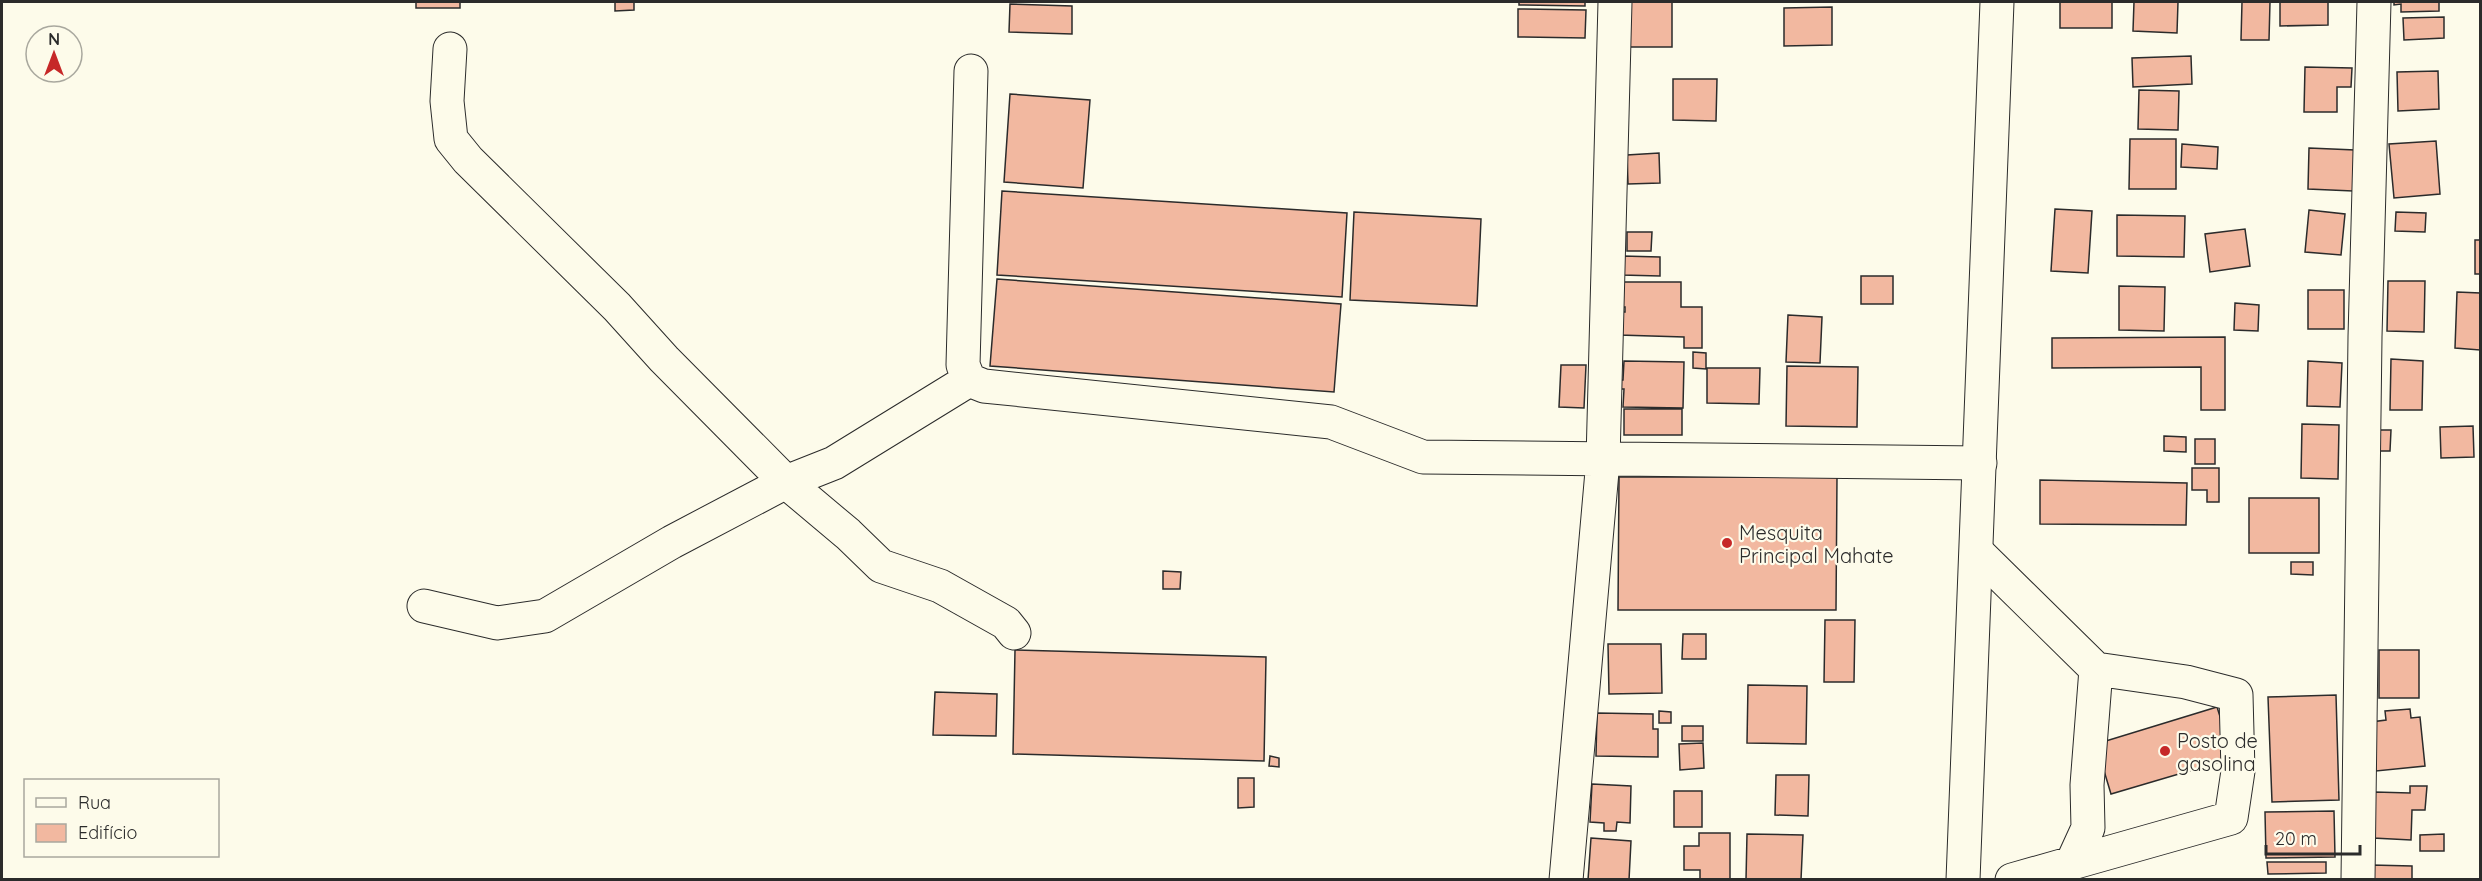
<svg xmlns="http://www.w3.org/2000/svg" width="2482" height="881" font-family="Quicksand,sans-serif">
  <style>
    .building { fill: #f2b8a0; stroke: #2b2b2b; stroke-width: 1.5 }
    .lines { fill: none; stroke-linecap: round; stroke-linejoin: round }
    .minor-casing { stroke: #2b2b2b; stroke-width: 35 }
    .highway-casing { stroke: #2b2b2b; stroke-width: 35 }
    .minor { stroke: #fdfbea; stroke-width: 33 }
    .highway { stroke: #fdfbea; stroke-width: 33 }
    .poi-dot { fill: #c62828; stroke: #fdfbea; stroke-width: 2 }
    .labels { text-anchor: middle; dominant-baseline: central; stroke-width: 4.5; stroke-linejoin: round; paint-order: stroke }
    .poi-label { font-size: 20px; fill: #2b2b2b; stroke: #fdfbea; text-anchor: start }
  </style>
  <rect width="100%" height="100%" fill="#fdfbea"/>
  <!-- building -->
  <path class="building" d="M416 2H460V8H416Z
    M615 2H634V10L615 11Z
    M1519 2H1585V6L1519 5Z
    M1629 2H1672V47H1629Z
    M2060 2H2112V28H2060Z
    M2134 2H2178L2177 33 2133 31Z
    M2242 2H2270L2269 40H2241Z
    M2280 2H2328V25L2280 26Z
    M2394 2H2439V11L2401 12V4L2394 5Z
    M1010 4 1072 6V34L1009 32Z
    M1832 7V45L1784 46V8Z
    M1518 9 1586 10 1585 38 1518 37Z
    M2444 17V38L2404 40 2403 18Z
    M2191 56 2192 84 2133 87 2132 58Z
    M2305 67 2352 68 2351 87H2337V112H2304Z
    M2438 71 2439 109 2398 111 2397 72Z
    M1673 79H1717L1716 121 1673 120Z
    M2139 90 2179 91 2178 130 2138 129Z
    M1010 94 1090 100 1083 188 1004 182Z
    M2130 139H2176V189H2129Z
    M2436 141 2440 194 2394 198 2389 144Z
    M2182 144 2218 147 2217 169 2181 167Z
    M2309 148 2355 150 2353 191 2308 189Z
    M1659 153 1660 183 1628 184 1627 155Z
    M1002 191 1347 213 1342 297 997 275Z
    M2055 209 2092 211 2088 273 2051 271Z
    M2309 210 2345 214 2341 255 2305 252Z
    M1354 212 1481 219 1477 306 1350 300Z
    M2396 212 2426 213 2425 232 2395 231Z
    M2117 215 2185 216 2184 257 2117 256Z
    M2245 229 2250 266 2210 272 2205 234Z
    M1627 232H1652L1651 251H1627Z
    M2475 240H2480V274H2475Z
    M1622 256 1660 257V276L1621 275Z
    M1861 276H1893V304H1861Z
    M997 279 1341 304 1334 392 990 366Z
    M2388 281H2425L2424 332 2387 331Z
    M1620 282H1681V307H1702V348H1684V337L1619 335V312H1625V307H1620Z
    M2119 286 2165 287 2164 331 2119 330Z
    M2308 290H2344V329H2308Z
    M2457 292 2480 293V350L2455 348Z
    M2235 303 2259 305 2258 331 2234 330Z
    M1788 315 1822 317 1820 363 1786 362Z
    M2225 337V410H2201V367L2052 368V338Z
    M1693 352 1706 353V369L1693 368Z
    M2391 359 2423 361 2422 410H2390Z
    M1624 361 1684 362 1683 408 1623 407 1624 389H1619V380H1623Z
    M2308 361 2342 363 2340 407 2307 406Z
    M1561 365H1586L1584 408 1559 407Z
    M1787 366 1858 367 1857 427 1786 426Z
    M1707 368H1760L1759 404 1707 403Z
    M1624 409H1682V435H1624Z
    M2302 424 2339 425 2338 479 2301 478Z
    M2473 426 2474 457 2441 458 2440 427Z
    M2375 430H2391L2390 451H2375Z
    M2164 436 2186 437V452L2164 451Z
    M2195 439H2215V464H2195Z
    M2192 468H2219V502H2207V490H2192Z
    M1619 477H1837L1836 610H1618Z
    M2040 480 2187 483 2186 525 2040 524Z
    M2249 498H2319V553H2249Z
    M2291 562H2313V575L2291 574Z
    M1163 571 1181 572 1180 589H1163Z
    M1825 620H1855L1854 682H1824Z
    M1683 634H1706V659H1682Z
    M1608 644H1661L1662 693 1609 694Z
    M1015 650 1266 657 1264 761 1013 754Z
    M2379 650H2419V698H2379Z
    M1748 685 1807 686 1806 744 1747 743Z
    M935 692 997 694 996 736 933 735Z
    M2336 695 2339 800 2272 802 2268 697Z
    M2217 707 2233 758 2111 794 2096 744Z
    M2410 709 2411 718 2420 717 2425 766 2376 771 2371 722 2386 720 2385 711Z
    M1659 711 1671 712V723H1659Z
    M1597 713 1653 714V729H1658V757L1596 756Z
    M1682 726H1703V741H1682Z
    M1703 743 1704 768 1680 770 1679 744Z
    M1270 756 1279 758V767L1269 766Z
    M1776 775H1809L1808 816 1775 815Z
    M1238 778H1254V807L1238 808Z
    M1592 784 1631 786 1630 823 1617 822 1616 831H1604V823L1590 822Z
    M2410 786H2427L2425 810H2412L2411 840 2373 838 2375 792 2410 793Z
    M1674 791H1702V827H1674Z
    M2334 811 2335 857 2266 858 2265 812Z
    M1699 833H1730V880H1700V870H1684V846H1699Z
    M1747 834 1803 835 1801 880H1746Z
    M2444 834V851H2420V835Z
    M1591 838 1631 841 1629 880H1588Z
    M2267 862H2326V873L2268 874Z
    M2371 865 2412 866V880H2370Z"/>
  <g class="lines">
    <!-- minor casing -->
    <g class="minor-casing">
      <path id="minor" d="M450 49 447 101 451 139 468 160 617 307 664 359 786 482 848 534 881 566 940 586 1006 623 1014 633
        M971 71 963 365 969 380 984 386 1331 422 1423 457 1980 463
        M1977 552 2096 669 2087 785 2088 828 2072 863 2012 880
        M424 606 497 623 545 616 672 542 786 482 834 463 969 380
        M2072 863 2231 818 2238 771 2236 695 2186 682 2096 669
        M1566 880 1603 460 1615 2
        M2358 880 2365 337 2374 2"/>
    </g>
    <!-- highway casing -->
    <g class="highway-casing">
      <path id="highway" d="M1963 880 1997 2"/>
    </g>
    <!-- minor -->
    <use href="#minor" class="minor"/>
    <!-- highway -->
    <use href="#highway" class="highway"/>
  </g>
  <!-- markers -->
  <g class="poi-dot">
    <circle cx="1727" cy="543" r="6"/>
    <circle cx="2165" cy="751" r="6"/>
  </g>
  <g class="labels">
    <!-- poi labels -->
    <g class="poi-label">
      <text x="1739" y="532">Mesquita<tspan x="1739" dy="23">Principal Mahate</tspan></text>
      <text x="2177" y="740">Posto de<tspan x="2177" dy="23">gasolina</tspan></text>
    </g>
  </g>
  <!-- border -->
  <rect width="2482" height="881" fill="none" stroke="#2b2b2b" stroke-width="6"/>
  <!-- legend -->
  <rect x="24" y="779" width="195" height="78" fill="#fdfbea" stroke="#a9a89e" stroke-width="1.5"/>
  <rect x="36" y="798" width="30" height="9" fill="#fdfbea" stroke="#a9a89e" stroke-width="1.5"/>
  <text x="78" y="809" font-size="18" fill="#2b2b2b">Rua</text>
  <rect x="36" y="824" width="30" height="18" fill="#f2b8a0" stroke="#a9a89e" stroke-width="1.5"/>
  <text x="78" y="839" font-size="18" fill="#2b2b2b">Edifício</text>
  <!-- north arrow -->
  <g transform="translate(54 54)"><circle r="28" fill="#fdfbea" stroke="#a9a89e" stroke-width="1.5"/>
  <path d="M0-4.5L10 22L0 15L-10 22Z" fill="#c62828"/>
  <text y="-9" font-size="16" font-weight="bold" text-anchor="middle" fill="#2b2b2b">N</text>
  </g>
  <!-- scale -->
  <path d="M2266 845v9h94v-9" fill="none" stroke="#2b2b2b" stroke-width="3"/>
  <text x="2275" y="845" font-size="18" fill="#2b2b2b" stroke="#fdfbea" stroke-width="4.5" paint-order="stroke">20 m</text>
</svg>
